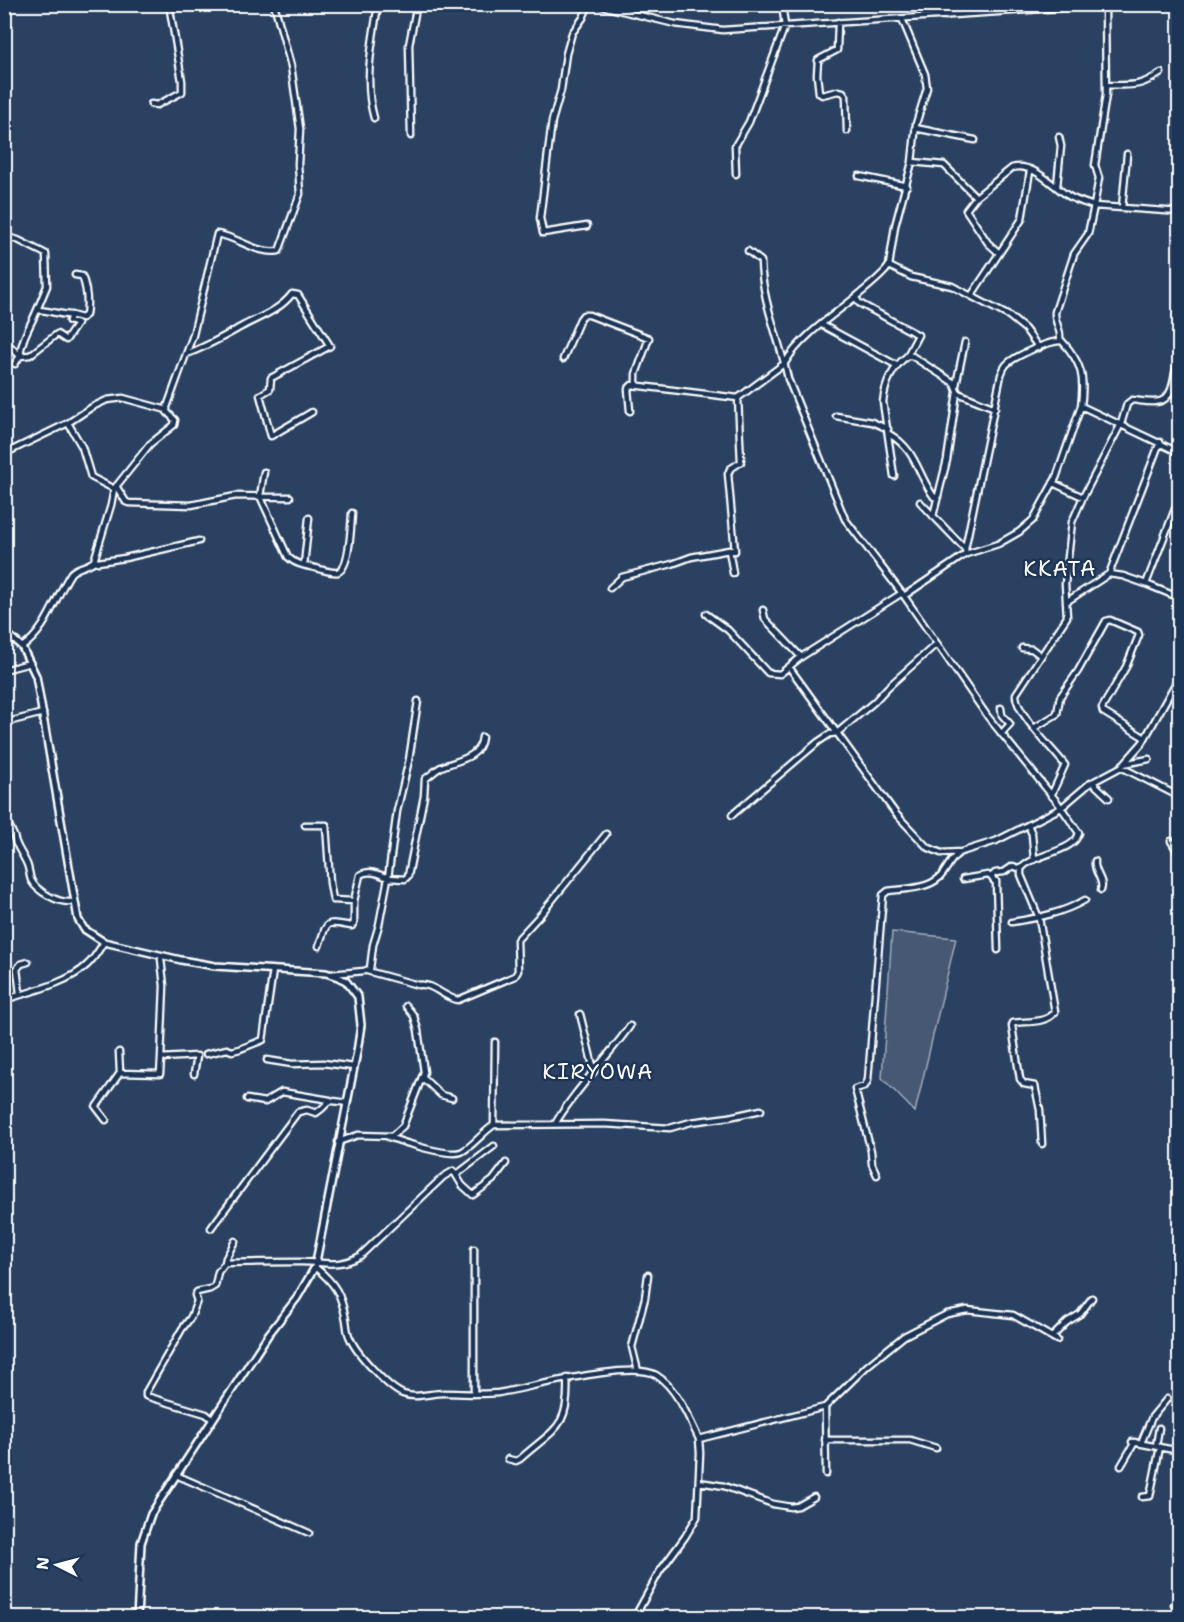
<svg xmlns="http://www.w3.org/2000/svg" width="1184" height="1622" font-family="'Shantell Sans',sans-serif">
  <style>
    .green { fill: #465975; stroke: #a2acba; stroke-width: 1.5 }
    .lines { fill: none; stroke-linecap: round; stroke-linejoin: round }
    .minor-casing { stroke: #fff; stroke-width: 9 }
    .tertiary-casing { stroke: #fff; stroke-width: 10 }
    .minor { stroke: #1d3557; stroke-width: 4.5 }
    .tertiary { stroke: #1d3557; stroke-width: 5 }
    .labels { text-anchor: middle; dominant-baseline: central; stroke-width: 5; stroke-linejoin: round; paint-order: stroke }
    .quarter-label { font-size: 21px; letter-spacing: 1.5px; fill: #fff; stroke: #1d3557 }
  </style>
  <rect width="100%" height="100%" fill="#2a4161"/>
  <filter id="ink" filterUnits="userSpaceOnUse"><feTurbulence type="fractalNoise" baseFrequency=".0167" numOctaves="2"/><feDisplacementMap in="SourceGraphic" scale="12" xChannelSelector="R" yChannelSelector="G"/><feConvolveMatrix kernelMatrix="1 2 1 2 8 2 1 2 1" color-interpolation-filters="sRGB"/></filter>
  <g filter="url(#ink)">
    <!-- green -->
    <path class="green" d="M892 932 956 938 915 1112 882 1078Z"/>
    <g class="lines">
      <!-- minor casing -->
      <g class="minor-casing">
        <path id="minor" d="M594 4 675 24 723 30 1121 4
          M945 4 946 16
          M838 22 837 50 818 60 817 75 819 93 822 95 838 91 843 92 846 96 847 131
          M1106 85C1132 85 1138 88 1161 73
          M151 104 157 105 182 92V81L169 4
          M374 118C363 80 373 42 378 4
          M915 128 975 140
          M411 136 409 45 417 4
          M912 162 944 165 976 197 1012 168C1033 162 1051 185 1067 195 1074 200 1085 203 1094 206L1099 178 1095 165 1106 95 1105 6
          M736 174 735 146 749 122 785 26 782 4
          M859 176 907 186
          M1057 186 1061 146 1059 137
          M976 197 966 210 988 243 999 253
          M1122 208 1127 154
          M587 226 543 233 540 218 552 121 561 90 566 54 572 33 583 18 589 4
          M4 236 18 240 46 254 47 286 37 310
          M748 251 761 261C762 302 780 340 788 379L845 519 904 596 988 717 1058 803 1079 833C1074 853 1033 853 1021 869
          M889 266 911 277 952 286 1009 316 1025 329 1039 348
          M971 296 1022 219 1030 171
          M856 298 859 303 918 335 907 356
          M71 315C59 315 49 310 37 310 31 325 21 339 20 356L30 355 57 334 66 340 77 324 69 321 71 315 82 318 86 315C88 302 87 289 82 276L75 275
          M822 325 896 365
          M1060 341C1062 328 1054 324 1055 312L1074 254 1088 234 1094 206 1180 212
          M4 345 10 346 20 356 15 364
          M186 354C206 347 223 337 241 327 259 317 279 311 292 294L298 295 330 346 271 378 270 389 260 395 271 436 312 412
          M563 359 580 319 583 315H589L649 338 636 374V385
          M956 385 965 342
          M630 411 628 389 632 385 738 398 785 363C805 328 858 301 886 270L889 266 895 226 912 162 916 124 927 88 925 74 902 19
          M836 416 872 422 888 429
          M68 423 82 447 91 477 114 489
          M889 434C917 450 917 474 934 497H938
          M4 454 68 423 92 407 107 400 123 398 167 410
          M264 472 260 496 288 557C296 565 308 566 319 569 324 570 332 573 338 572 350 568 351 525 352 513
          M894 476 883 402C885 383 892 368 907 356H912L954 383 958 393 995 408
          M1053 483 1083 497
          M116 486 126 502 129 503 191 505 236 496 290 497
          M920 502 965 549
          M933 516 947 460 957 392
          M729 550 733 573
          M966 554 965 549 1001 375C1003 370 1004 366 1008 363 1018 355 1050 340 1062 341 1082 363 1085 377 1081 406L1180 453
          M94 561 98 562 125 558 199 541
          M304 565 309 518
          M1109 574 1160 442
          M1146 584 1180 598
          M610 588 622 577 672 564 691 557 729 550 735 551 728 474 730 469 741 462 738 398
          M904 596 966 554 998 544 1019 532 1033 520 1056 478 1081 406
          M1066 602 1109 574 1123 576 1146 584 1180 496
          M763 610 765 619 801 657
          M706 614 728 630 768 673 780 674 801 657 902 593
          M22 647C47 631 55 597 71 573 78 566 87 567 94 561L111 505 114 489 150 444 174 425 175 420 167 412V407L193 335 217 234C238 237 257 255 279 251L300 194 298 164 300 129 291 66 274 4
          M1022 648 1032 649 1041 656
          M789 667 837 733 874 702 888 687 934 646 938 645
          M4 670 30 663
          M418 701 409 760 397 811 388 878 405 879 408 876 424 796 425 779C430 776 434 771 441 767 457 760 480 759 482 737
          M4 723 43 713
          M1034 728 1057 714 1060 697 1078 671 1106 621 1110 620 1138 632 1139 635 1126 667 1102 708 1103 712 1145 738
          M1001 734 1010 724 1002 715 1001 708
          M1123 764 1149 759
          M1121 767 1180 797
          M1092 782 1109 798
          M1051 796 1065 765C1053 749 1015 713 1016 694L1067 617 1065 584 1072 522 1083 497 1121 424 1127 404 1132 400C1152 402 1168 408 1173 383 1175 375 1175 367 1180 360
          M4 814 14 836
          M732 815 818 742 830 734 837 733 896 814 927 847 941 853 961 852 996 841 1061 808 1089 784 1121 767 1143 742 1180 675
          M305 825H326L330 883 333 900 354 901 360 875C369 869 379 874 388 878L379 925 373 945 370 969 364 971 331 974
          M1028 825 1032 834 1034 860
          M1171 841 1176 849 1180 860
          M16 844 14 836C16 847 22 853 26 862 29 867 29 874 31 880 37 892 59 903 71 902
          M1095 861C1093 872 1105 880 1101 890
          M1021 869V875L1039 918 1055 1012C1046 1024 1026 1021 1013 1023L1012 1026 1020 1079 1024 1084 1035 1086 1040 1110 1042 1144
          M963 879 988 875 991 877
          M1012 922C1037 918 1063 913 1085 900
          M1180 925 1177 927 1180 936
          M319 946C328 919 324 922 352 926L354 923V901
          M998 950 996 881H994L991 877 995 873 1004 872 1013 866 1021 869
          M161 959 164 986 161 1058 197 1056 194 1074
          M367 971 418 985C432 982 444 998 458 1000L515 976 518 971 517 940 541 914 606 834
          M20 993 17 969 21 964 28 962
          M4 1000C29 992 69 983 87 965 94 959 99 950 104 942
          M580 1014 594 1070
          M206 1054 227 1049 232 1051 240 1049 263 1040 273 970
          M267 1060 292 1064 323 1063 354 1067
          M422 1077 441 1095 452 1098
          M247 1099 265 1102 282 1092 330 1100
          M106 1120 96 1107 120 1073 119 1052 120 1073 160 1074 161 1059
          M555 1124C576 1088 606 1060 630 1026
          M494 1125 604 1124 670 1128 691 1122 729 1117 761 1110
          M388 1137C402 1142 448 1157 461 1152 471 1148 484 1131 494 1125L495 1042
          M338 1142 358 1135 392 1136 403 1126 424 1072 418 1030 414 1016 406 1006
          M456 1175 462 1185 473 1195 493 1180 506 1163
          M456 1175 494 1146
          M877 1175 872 1164 871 1151 855 1089 865 1086 868 1080 883 895 888 891C904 889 928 889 940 877 947 870 950 859 959 853
          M4 1216 7 1222
          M211 1228 298 1112 307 1110 316 1113C333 1103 321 1098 346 1103
          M225 1263C250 1262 276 1262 301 1262 324 1262 338 1268 360 1256L443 1177 453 1171 456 1175
          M315 1267C336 1284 341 1294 346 1320 347 1326 347 1333 350 1338 356 1353 388 1388 403 1394 416 1399 430 1393 444 1393 462 1393 480 1395 498 1393 529 1388 632 1360 656 1375 676 1387 689 1418 699 1439
          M1052 1337 1067 1322 1080 1314 1092 1298
          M638 1371 632 1347 645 1298 648 1275
          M474 1394V1249
          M825 1407 826 1474
          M212 1419 206 1414 146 1396V1392L182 1329 191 1317 197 1301 195 1295 197 1292 210 1289 215 1286 218 1272 225 1263 226 1258 235 1241
          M825 1440H910L936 1448
          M1132 1442 1180 1451
          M1141 1443 1152 1417 1167 1399
          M1156 1446 1159 1428
          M508 1459 516 1461 520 1459C553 1429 570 1429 567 1378
          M1121 1466 1135 1442
          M176 1475 309 1533
          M699 1482 724 1486 773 1504 791 1507 798 1506 814 1497
          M1142 1497 1150 1496 1160 1447
          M1174 1605 1180 1603
          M634 1618 660 1571 685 1537 697 1517 700 1453 699 1439 825 1407 867 1366 904 1336 947 1314 967 1310 1013 1315 1057 1340"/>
      </g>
      <!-- tertiary casing -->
      <g class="tertiary-casing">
        <path id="tertiary" d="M4 631 22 647 36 676 78 919 84 929 104 942 181 960 215 966 326 973 338 977 346 981 358 997 361 1025 357 1052 315 1267 297 1298 268 1335 151 1514 141 1543 137 1618"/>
      </g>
      <!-- minor -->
      <use href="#minor" class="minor"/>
      <!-- tertiary -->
      <use href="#tertiary" class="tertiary"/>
    </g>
  </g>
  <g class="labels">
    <!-- quarter labels -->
    <g class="quarter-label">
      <text x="1060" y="569">KKATA</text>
      <text x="598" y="1072">KIRYOWA</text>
    </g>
  </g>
  <!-- margin -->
  <rect width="1184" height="1622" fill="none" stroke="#1d3557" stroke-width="24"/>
  <rect x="12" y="12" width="1160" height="1598" fill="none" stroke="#fff" stroke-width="2" filter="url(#ink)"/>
  <!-- north arrow -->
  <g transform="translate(57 1565) rotate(276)" stroke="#1d3557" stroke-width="4.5" paint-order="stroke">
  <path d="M0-4.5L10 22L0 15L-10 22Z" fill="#ffffff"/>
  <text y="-9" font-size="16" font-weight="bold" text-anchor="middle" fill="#ffffff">N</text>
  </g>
</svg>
